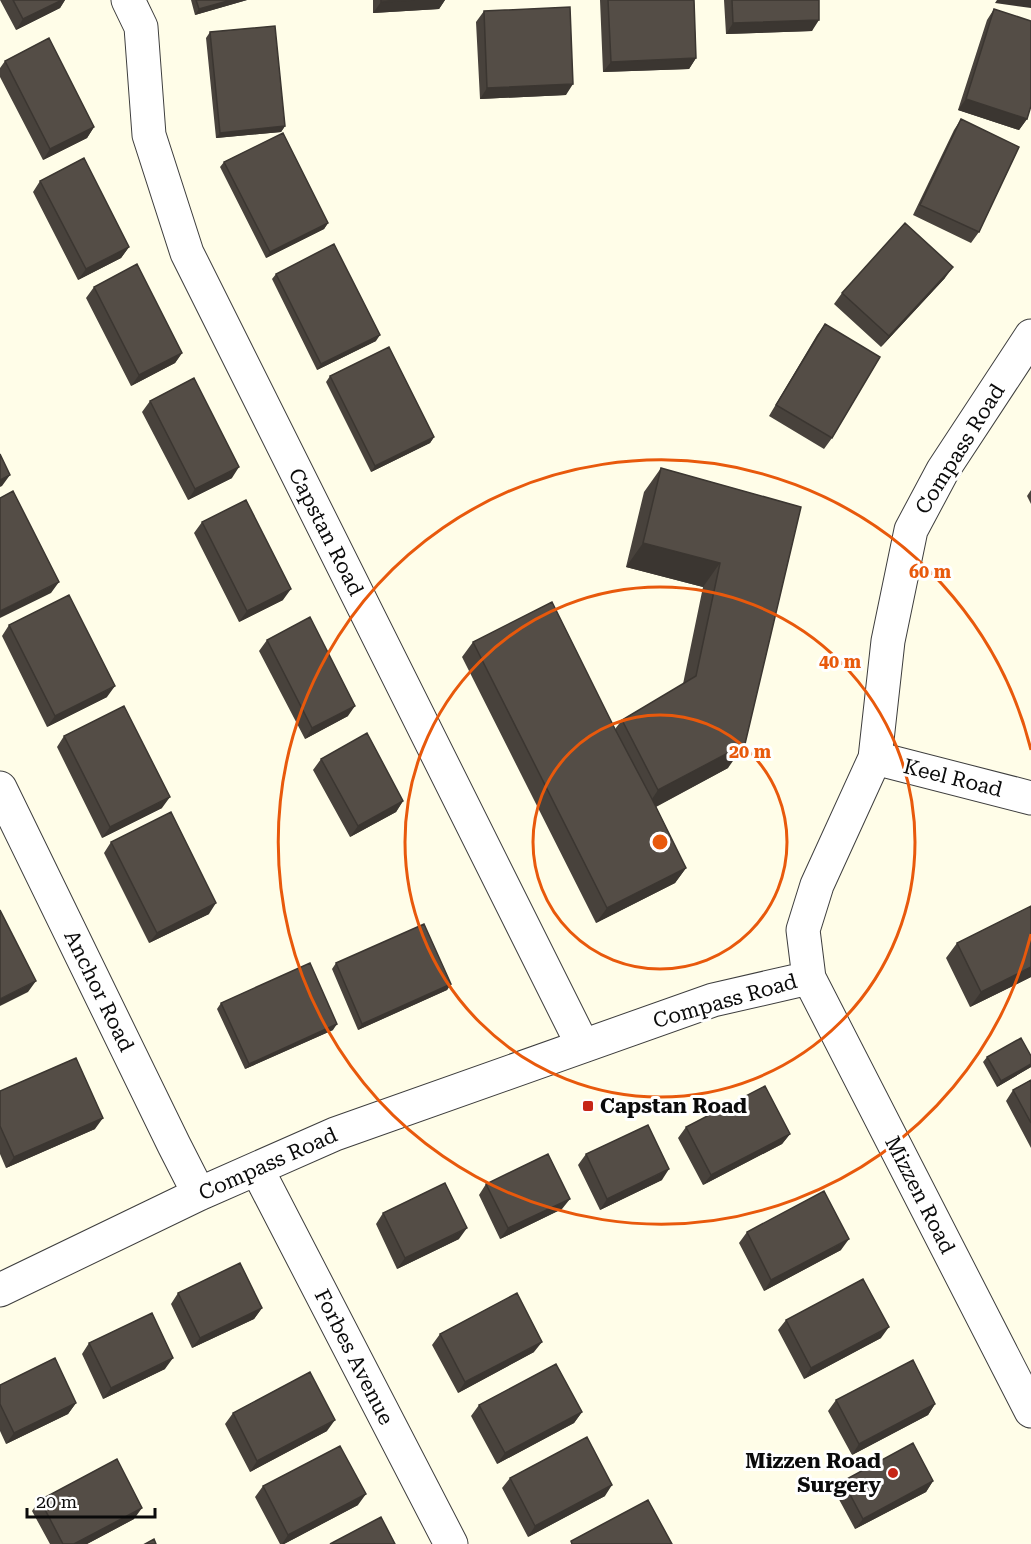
<svg xmlns="http://www.w3.org/2000/svg" width="1031" height="1544" font-family="'Roboto Serif',serif">
  <style>
    .lines { fill: none; stroke-linecap: round; stroke-linejoin: round }
    .street-casing { stroke: #3e3e3e; stroke-width: 35 }
    .street { stroke: #fff; stroke-width: 33 }
    .wall { fill: #48423c }
    .shaded-wall { fill: #3b3631 }
    .building { fill: #544d46; stroke: #3b3631; stroke-width: 1.5 }
    .ring { fill: none; stroke: #e8590c; stroke-width: 3 }
    .poi-dot { fill: #c62617; stroke: #fff; stroke-width: 2 }
    .labels { text-anchor: middle; dominant-baseline: central; stroke-width: 6; stroke-linejoin: round; paint-order: stroke }
    .street-label { font-size: 21px; fill: #0b0b0b; stroke: #fff }
    .poi-label { font-size: 21px; font-weight: bold; fill: #0b0b0b; stroke: #fff; text-anchor: start }
    .centre { fill: #e8590c; stroke: #fff; stroke-width: 3 }
    .ring-label { font-size: 18px; text-anchor: middle; font-weight: bold; fill: #e8590c; stroke: #fff; stroke-width: 6; stroke-linejoin: round; paint-order: stroke }
  </style>
  <rect width="100%" height="100%" fill="#fffde8"/>
  <g class="lines">
    <!-- street casing -->
    <g class="street-casing">
      <path id="street" d="M128 0 141 27 149 135 187 253 583 1046
        M1031 336 943 470 911 530 888 641 875 758 817 885 803 930 809 978 1031 1411
        M875 758 1031 798
        M0 788 174 1145 199 1194
        M257 1169 451 1544
        M0 1290 199 1194 335 1134 713 1000 809 978"/>
    </g>
    <!-- street -->
    <use href="#street" class="street"/>
  </g>
  <!-- wall -->
  <path class="wall" d="M0 0H65L60 8 16 30Z
    M191 0H247L195 15Z
    M373 0H445L439 9 373 13Z
    M600 0H694L696 58 689 69 603 72Z
    M724 0H819L812 31 726 34Z
    M994 9 1027 119 1019 130 958 110 987 20Z
    M484 11 566 95 480 99 476 22Z
    M210 32 285 126 281 132 216 138 206 38Z
    M5 61 94 127 87 138 43 160 0 77V68Z
    M961 119 979 232 971 243 913 215 954 130Z
    M224 162 328 223 324 229 266 258 220 167Z
    M40 181 129 247 121 258 78 280 33 192Z
    M276 274 376 341 317 370 272 279Z
    M945 278 881 347 834 304 842 293Z
    M94 287 182 353 175 363 131 386 86 298Z
    M825 324 832 438 824 449 769 416 817 335Z
    M330 376 434 437 430 443 371 472 326 382Z
    M150 401 232 478 188 500 142 412Z
    M661 468 801 507 728 768 656 807 686 868 675 883 596 923 462 657 473 642 615 729 622 720 683 684 703 587 626 567 644 492Z
    M1031 490V504L1027 496Z
    M202 522 283 600 239 622 194 533Z
    M9 625 107 697 47 727 2 636Z
    M267 640 348 716 305 739 259 651Z
    M64 736 162 808 102 838 57 747Z
    M321 759 403 801 396 812 350 837 313 770Z
    M111 842 209 914 149 943 104 853Z
    M957 943 1031 977 970 1007 946 958Z
    M336 963 451 984 447 990 358 1030 332 969Z
    M221 1003 333 1030 245 1069 217 1009Z
    M987 1057 1031 1067 997 1087 983 1062Z
    M1031 1080V1148L1006 1101 1013 1090Z
    M0 1091 95 1129 6 1168 0 1154Z
    M686 1127 790 1134 782 1144 703 1185 678 1138Z
    M586 1154 662 1180 600 1210 578 1165Z
    M486 1184 562 1209 500 1239 479 1195Z
    M383 1213 459 1239 397 1269 376 1224Z
    M747 1232 841 1250 764 1291 739 1243Z
    M178 1293 262 1308 254 1319 192 1348 171 1304Z
    M786 1320 881 1338 804 1379 778 1330Z
    M440 1334 534 1352 458 1393 432 1345Z
    M89 1343 165 1369 103 1399 82 1354Z
    M0 1385 76 1403 68 1414 6 1444 0 1431Z
    M836 1400 935 1404 928 1415 852 1455 828 1411Z
    M479 1405 582 1412 574 1423 497 1464 471 1416Z
    M233 1413 327 1431 250 1472 225 1424Z
    M510 1478 605 1496 528 1537 502 1488Z
    M843 1481H933L926 1492 855 1529 835 1492Z
    M263 1486 358 1505 284 1544H280L255 1497Z
    M40 1500 134 1519 87 1544H50L32 1511Z"/>
  <!-- shaded-wall -->
  <path class="shaded-wall" d="M62 0H65L60 8 16 30 23 19Z
    M231 0H247L195 15 199 9Z
    M415 0H445L439 9 373 13 381 2Z
    M997 0H1031V8L995 3Z
    M819 20 812 31 726 34 733 23Z
    M696 58 689 69 603 72 611 62Z
    M573 84 566 95 480 99 487 88Z
    M966 99 1027 119 1019 130 958 110Z
    M285 126 281 132 216 138 220 133Z
    M94 127 87 138 43 160 50 149Z
    M328 223 324 229 266 258 270 252Z
    M129 247 121 258 78 280 86 269Z
    M953 267 945 278 881 347 889 336Z
    M380 335 376 341 317 370 321 364Z
    M182 353 175 363 131 386 139 375Z
    M434 437 430 443 371 472 375 466Z
    M239 467 232 478 188 500 195 489Z
    M10 475 2 486 0 487V480Z
    M643 543 720 563 703 587 626 567Z
    M59 582 51 593 0 618V611Z
    M291 589 283 600 239 622 247 611Z
    M115 686 107 697 47 727 55 716Z
    M355 706 348 716 305 739 312 728Z
    M745 744 728 768 642 814 658 790Z
    M170 797 162 808 102 838 110 827Z
    M403 801 396 812 350 837 358 826Z
    M686 868 675 883 596 923 607 908Z
    M216 903 209 914 149 943 157 933Z
    M1031 967V977L970 1007 981 992Z
    M36 981 28 992 0 1006V999Z
    M451 984 447 990 358 1030 362 1024Z
    M337 1024 333 1030 245 1069 249 1064Z
    M1031 1064V1067L997 1087 1001 1081Z
    M103 1118 95 1129 6 1168 14 1157Z
    M790 1134 782 1144 703 1185 711 1175Z
    M669 1169 662 1180 600 1210 607 1199Z
    M570 1199 562 1209 500 1239 508 1228Z
    M467 1228 459 1239 397 1269 405 1258Z
    M849 1239 841 1250 764 1291 771 1280Z
    M262 1308 254 1319 192 1348 200 1338Z
    M889 1327 881 1338 804 1379 811 1368Z
    M542 1342 534 1352 458 1393 465 1382Z
    M173 1358 165 1369 103 1399 111 1388Z
    M76 1403 68 1414 6 1444 14 1433Z
    M935 1404 928 1415 852 1455 859 1444Z
    M582 1412 574 1423 497 1464 505 1453Z
    M335 1420 327 1431 250 1472 257 1461Z
    M933 1481 926 1492 855 1529 863 1519Z
    M612 1485 605 1496 528 1537 535 1526Z
    M366 1494 358 1505 284 1544H282L288 1535Z
    M142 1508 134 1519 87 1544H74Z"/>
  <!-- building -->
  <path class="building" d="M13 0H62L23 19Z
    M196 0H231L199 9Z
    M381 0H415L381 2Z
    M608 0H694L696 58 611 62Z
    M732 0H819V20L733 23Z
    M570 7 573 84 487 88 484 11Z
    M994 9 1031 21V106L1027 119 966 99Z
    M275 26 285 126 220 133 210 32Z
    M49 38 94 127 50 149 5 61Z
    M961 119 1019 147 979 232 920 205Z
    M283 133 328 223 270 252 224 162Z
    M84 158 129 247 86 269 40 181Z
    M905 223 953 267 889 336 842 293Z
    M334 244 380 335 321 364 276 274Z
    M137 264 182 353 139 375 94 287Z
    M825 324 880 357 832 438 776 405Z
    M389 347 434 437 375 466 330 376Z
    M194 378 239 467 195 489 150 401Z
    M0 454 10 475 0 480Z
    M661 468 801 507 745 744 658 790 622 720 696 676 720 563 643 543Z
    M13 491 59 582 0 611V498Z
    M246 500 291 589 247 611 202 522Z
    M69 595 115 686 55 716 9 625Z
    M552 602 615 729 652 799 686 868 607 908 473 642Z
    M310 617 355 706 312 728 267 640Z
    M124 706 170 797 110 827 64 736Z
    M367 733 403 801 358 826 321 759Z
    M171 812 216 903 157 933 111 842Z
    M1031 906V967L981 992 957 943Z
    M0 910 36 981 0 999Z
    M424 924 451 984 362 1024 336 963Z
    M310 963 337 1024 249 1064 221 1003Z
    M1021 1038 1031 1056V1064L1001 1081 987 1057Z
    M76 1058 103 1118 14 1157 0 1126V1091Z
    M1031 1080V1123L1013 1090Z
    M765 1086 790 1134 711 1175 686 1127Z
    M648 1125 669 1169 607 1199 586 1154Z
    M548 1154 570 1199 508 1228 486 1184Z
    M445 1183 467 1228 405 1258 383 1213Z
    M824 1191 849 1239 771 1280 747 1232Z
    M240 1263 262 1308 200 1338 178 1293Z
    M863 1279 889 1327 811 1368 786 1320Z
    M517 1293 542 1342 465 1382 440 1334Z
    M152 1313 173 1358 111 1388 89 1343Z
    M55 1358 76 1403 14 1433 0 1404V1385Z
    M913 1360 935 1404 859 1444 836 1400Z
    M556 1364 582 1412 505 1453 479 1405Z
    M310 1372 335 1420 257 1461 233 1413Z
    M587 1437 612 1485 535 1526 510 1478Z
    M913 1443 933 1481 863 1519 843 1481Z
    M340 1446 366 1494 288 1535 263 1486Z
    M117 1459 142 1508 74 1544H63L40 1500Z
    M648 1500 672 1544H572L571 1541Z
    M381 1517 395 1544H330Z
    M154 1539 156 1544H145Z"/>
  <!-- distance rings -->
  <g class="ring">
    <circle cx="660" cy="842" r="127"/>
    <circle cx="660" cy="842" r="255"/>
    <path d="M1031 934A382 382 0 1 1 1031 750"/>
  </g>
  <!-- markers -->
  <g class="poi-dot">
    <rect x="582" y="1100" width="12" height="12" rx="3"/>
    <circle cx="893" cy="1473" r="6"/>
  </g>
  <g class="labels">
    <!-- street labels -->
    <g class="street-label">
      <text transform="translate(960 449) rotate(-58)">Compass Road</text>
      <text transform="translate(326 532) rotate(63)">Capstan Road</text>
      <text transform="translate(953 778) rotate(14)">Keel Road</text>
      <text transform="translate(99 991) rotate(64)">Anchor Road</text>
      <text transform="translate(725 1001) rotate(-16)">Compass Road</text>
      <text transform="translate(268 1164) rotate(-24)">Compass Road</text>
      <text transform="translate(920 1195) rotate(63)">Mizzen Road</text>
      <text transform="translate(354 1357) rotate(63)">Forbes Avenue</text>
    </g>
    <!-- poi labels -->
    <g class="poi-label">
      <text x="600" y="1106">Capstan Road</text>
      <text x="881" y="1461" text-anchor="end">Mizzen Road<tspan x="881" dy="24">Surgery</tspan></text>
    </g>
  </g>
  <circle cx="660" cy="842" r="9" class="centre"/>
  <g class="ring-label">
    <text x="930" y="578">60 m</text>
    <text x="840" y="668">40 m</text>
    <text x="750" y="758">20 m</text>
  </g>
  <!-- scale -->
  <path d="M27 1508v9h128v-9" fill="none" stroke="#0b0b0b" stroke-width="3"/>
  <text x="36" y="1508" font-size="18" fill="#0b0b0b" stroke="#ffffff" stroke-width="4.5" paint-order="stroke">20 m</text>
</svg>
